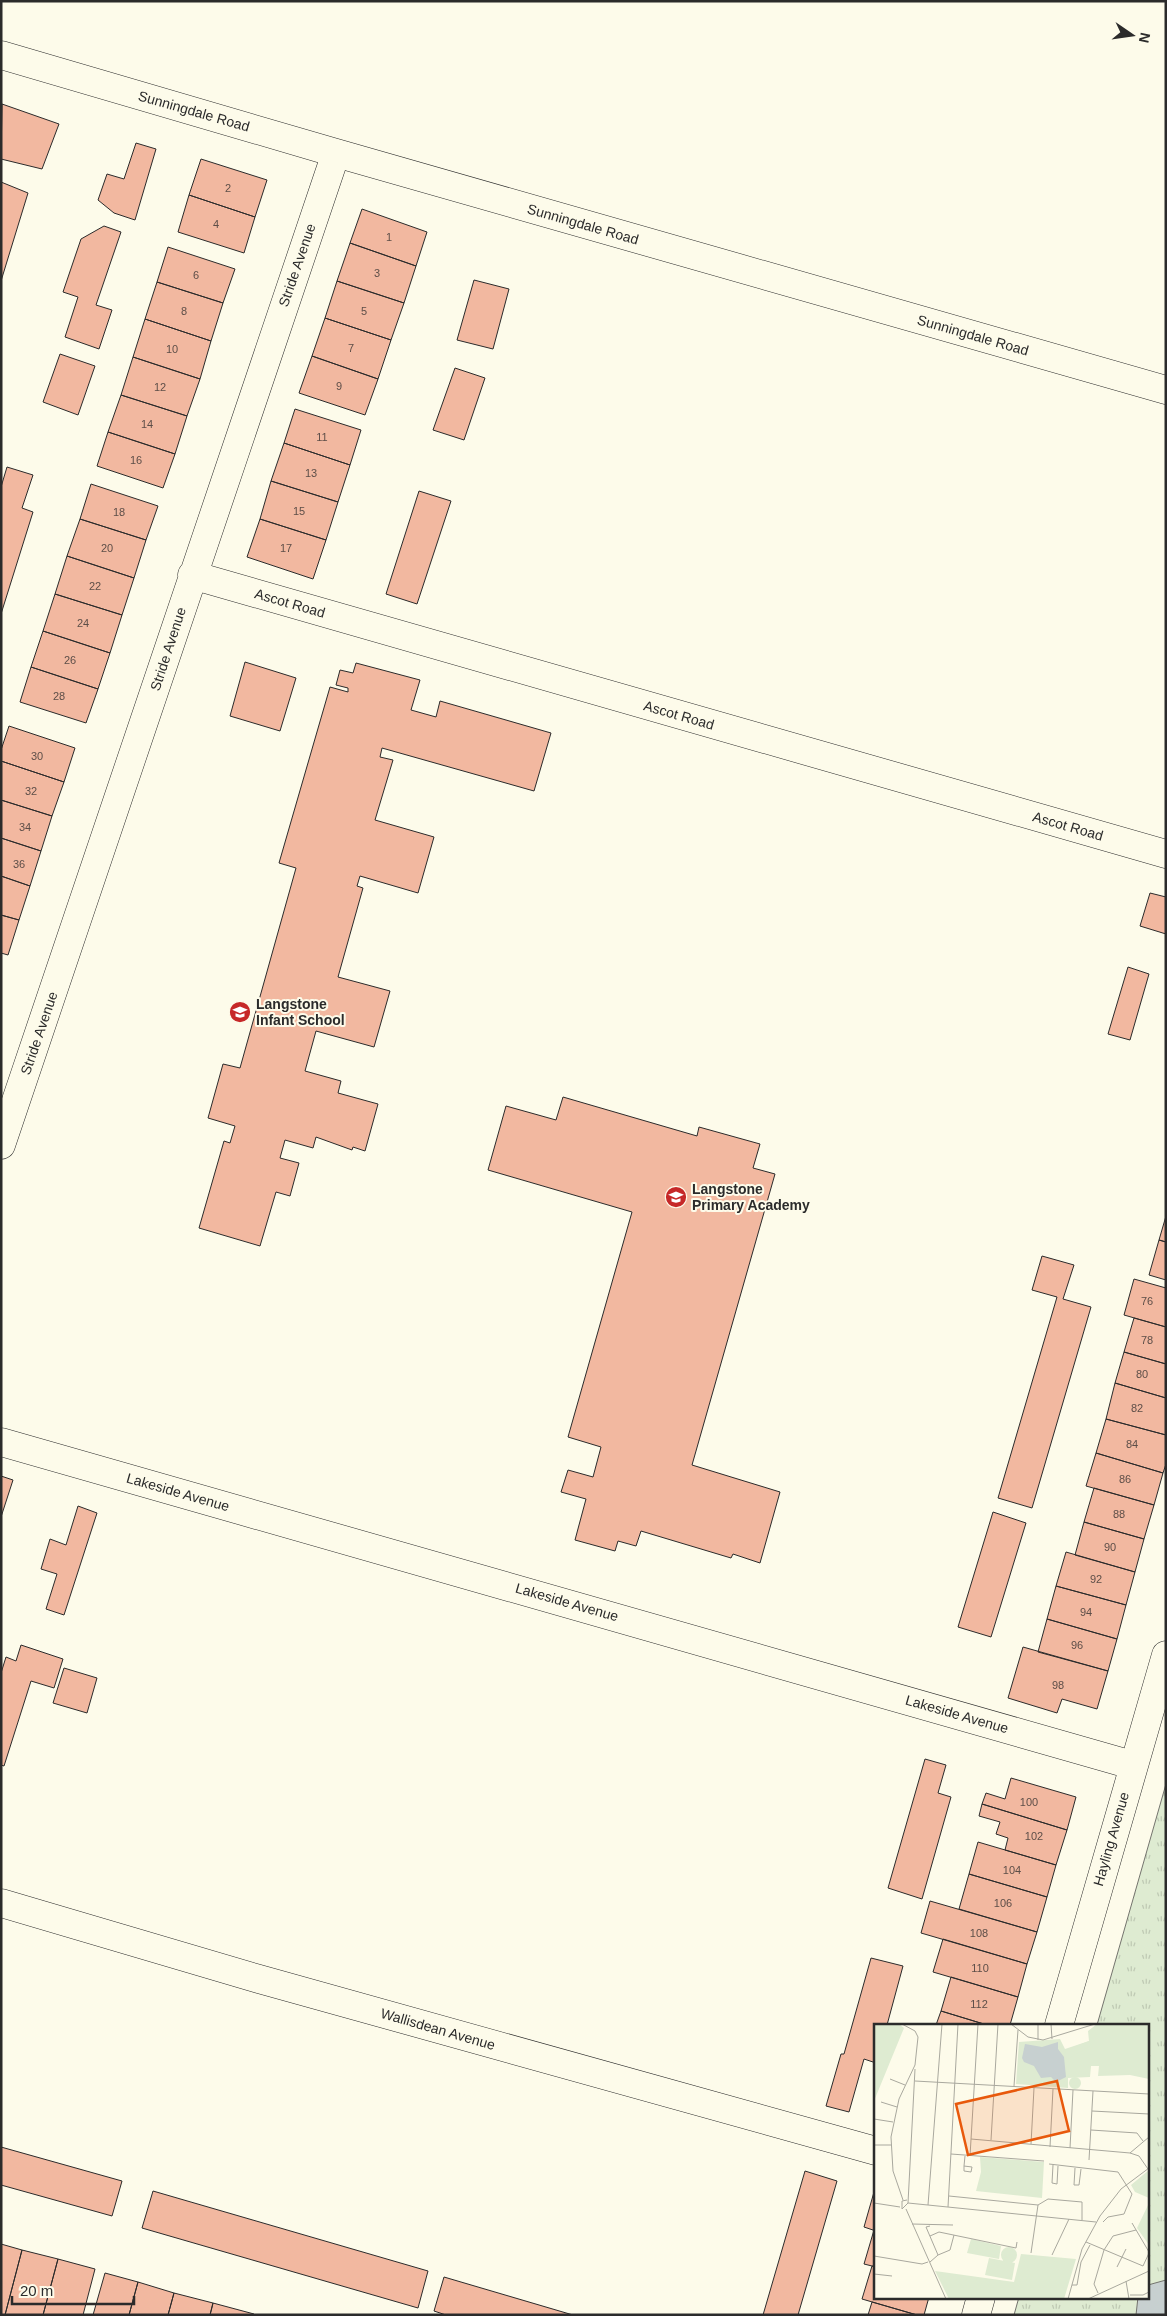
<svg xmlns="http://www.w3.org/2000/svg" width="1167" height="2316" font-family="Helvetica,sans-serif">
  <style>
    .grass { fill: url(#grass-tufts); stroke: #74746e }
    .water { fill: #c7d0d0; stroke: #74746e }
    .building { fill: #f2b8a0; stroke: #2b2b2b }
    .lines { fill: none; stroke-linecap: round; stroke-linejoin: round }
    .street-casing { stroke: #2b2b2b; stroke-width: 29 }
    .street { stroke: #fdfbea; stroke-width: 28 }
    .labels { text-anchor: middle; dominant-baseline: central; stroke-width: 4; stroke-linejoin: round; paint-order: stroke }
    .number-label { font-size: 11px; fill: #5d4e48 }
    .street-label { font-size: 14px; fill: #2b2b2b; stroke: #fdfbea }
    .poi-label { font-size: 14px; font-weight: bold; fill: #2b2b2b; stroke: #fdfbea; text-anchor: start }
    .inset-road { fill: none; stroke: #a9a89e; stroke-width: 1 }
    .view { fill: #e8590c; fill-opacity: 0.15; stroke: #e8590c; stroke-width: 2.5 }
    .inset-edge { fill: none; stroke: #2b2b2b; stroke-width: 2.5 }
  </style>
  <defs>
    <pattern id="grass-tufts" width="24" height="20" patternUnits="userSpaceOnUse" patternTransform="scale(1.25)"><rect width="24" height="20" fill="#deebd1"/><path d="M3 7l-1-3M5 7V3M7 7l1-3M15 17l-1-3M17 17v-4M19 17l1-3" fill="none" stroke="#bfcab4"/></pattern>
  </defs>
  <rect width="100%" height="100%" fill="#fdfbea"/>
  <!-- grass -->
  <path class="grass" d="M1166 1784V2315H1014L1019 2297H1148V2025H1097Z"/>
  <!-- water -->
  <path class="water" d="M1166 2280V2315H1136L1138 2297H1148V2285Z"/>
  <!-- building -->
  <path class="building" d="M2 104 59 124 42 169 1 159Z
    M136 143 156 149 135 220 114 213 98 200 107 174 124 179Z
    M201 159 267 180 255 217 189 195Z
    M1 182 28 193 1 281Z
    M189 195 255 217 244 253 178 232Z
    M362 209 427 232 416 266 350 243Z
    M104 226 121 232 96 305 112 310 99 349 65 337 78 297 63 292 81 239Z
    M350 243 416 266 404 303 337 281Z
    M168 247 235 269 223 303 157 282Z
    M474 280 509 289 493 349 457 340Z
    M337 281 404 303 391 340 325 318Z
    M157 282 223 303 211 341 145 319Z
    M325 318 391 340 378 379 312 356Z
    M145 319 211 341 200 379 133 357Z
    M60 354 95 366 78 415 43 402Z
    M312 356 378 379 365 415 299 393Z
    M133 357 200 379 187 416 121 395Z
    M455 368 485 378 464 440 433 430Z
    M121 395 187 416 175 454 108 432Z
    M295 409 361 430 350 465 284 443Z
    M108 432 175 454 163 488 97 466Z
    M284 443 350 465 338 502 271 481Z
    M7 467 33 475 22 508 33 512 1 614V487Z
    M271 481 338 502 326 540 260 519Z
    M91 484 158 506 146 540 80 519Z
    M419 491 451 501 417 604 386 594Z
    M80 519 146 540 134 578 67 556Z
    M260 519 326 540 313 579 247 557Z
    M67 556 134 578 122 615 55 594Z
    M55 594 122 615 110 653 43 631Z
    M43 631 110 653 98 689 31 667Z
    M245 662 296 678 280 731 230 716Z
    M356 663 420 680 411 710 436 717 440 701 551 733 534 791 382 748 380 757 393 760 375 820 434 837 418 893 360 876 357 886 363 888 338 977 390 991 374 1047 316 1031 305 1071 341 1081 338 1093 378 1104 365 1151 353 1147 352 1150 316 1137 313 1148 285 1140 280 1158 299 1163 290 1196 276 1192 260 1246 199 1228 224 1141 230 1143 235 1126 208 1118 223 1064 240 1068 296 868 279 863 330 687 348 692V688L336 685 340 670 353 673Z
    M31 667 98 689 86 723 20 702Z
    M9 726 75 748 64 782 1 761V750Z
    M1 761 64 782 52 816 1 800Z
    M1 800 52 816 41 851 1 838Z
    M1 838 41 851 30 886 1 876Z
    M1 876 30 886 19 920 1 915Z
    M1150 893 1166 897V934L1140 926Z
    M1 915 19 920 8 955 1 953Z
    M1128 967 1149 974 1130 1040 1108 1034Z
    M563 1097 697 1136 699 1127 760 1144 753 1168 775 1174 692 1465 780 1492 760 1563 733 1554 731 1558 641 1531 636 1546 618 1541 615 1551 575 1540 586 1499 561 1492 568 1470 593 1477 601 1447 568 1437 632 1212 488 1170 506 1106 556 1120Z
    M1166 1216V1242L1159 1240Z
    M1159 1240 1166 1242V1280L1149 1275Z
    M1042 1256 1074 1265 1063 1299 1091 1307 1032 1508 998 1498 1057 1297 1032 1290Z
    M1134 1279 1166 1288V1327L1124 1315Z
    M1134 1318 1166 1327V1364L1124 1352Z
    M1124 1352 1166 1364V1398L1115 1383Z
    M1115 1383 1166 1398V1435L1106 1419Z
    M1106 1419 1166 1435V1464L1163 1473 1096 1453Z
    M1096 1453 1163 1473 1154 1505 1086 1486Z
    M1 1476 13 1480 1 1517Z
    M1094 1488 1154 1505 1144 1539 1084 1522Z
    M78 1506 97 1513 64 1615 46 1609 57 1574 41 1569 50 1539 66 1545Z
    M993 1512 1026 1523 991 1637 958 1627Z
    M1084 1522 1144 1539 1135 1572 1075 1555Z
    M1066 1552 1135 1572 1126 1605 1056 1586Z
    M1056 1586 1126 1605 1117 1639 1047 1619Z
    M1047 1619 1117 1639 1108 1671 1038 1652Z
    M21 1645 63 1659 54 1688 31 1681 4 1766 1 1765V1673L6 1657 16 1661Z
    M1023 1647 1108 1671 1097 1709 1062 1699 1057 1713 1008 1698Z
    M64 1668 97 1678 87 1713 53 1703Z
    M925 1759 946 1765 938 1793 951 1797 922 1899 888 1888Z
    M1011 1778 1076 1797 1067 1830 982 1804 986 1793 1005 1799Z
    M982 1804 1067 1830 1056 1865 1005 1850 1008 1838 996 1834 1000 1822 979 1816Z
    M978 1842 1056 1865 1047 1897 969 1874Z
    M969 1874 1047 1897 1037 1932 959 1909Z
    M930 1901 1037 1932 1027 1964 921 1933Z
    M943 1939 1027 1964 1018 1997 933 1972Z
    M871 1958 903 1966 887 2025H876V2063L864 2059 849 2112 826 2106 841 2054H844Z
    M951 1977 1018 1997 1010 2025H987L941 2011Z
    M941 2011 987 2025H936Z
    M1 2147 122 2181 112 2216 1 2185Z
    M805 2171 837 2181 798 2315H763Z
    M876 2185V2231L864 2227Z
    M153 2191 428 2271 418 2308 142 2228Z
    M874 2230 876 2231V2267L864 2264Z
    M1 2244 22 2250 5 2315H1Z
    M22 2250 58 2259 43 2315H5Z
    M58 2259 95 2269 83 2315H43Z
    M872 2266 876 2267V2297H929L924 2315H917L862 2299Z
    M105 2273 138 2282 129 2315H93Z
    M444 2277 573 2315H446L434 2311Z
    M138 2282 174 2293 168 2315H129Z
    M174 2293 213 2303 210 2315H168Z
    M872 2302 917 2315H868Z
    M213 2303 254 2314 253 2315H210Z"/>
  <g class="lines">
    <!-- street casing -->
    <g class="street-casing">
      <path id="street" d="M1 55 336 153 1166 390
        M192 575 1166 854
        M1 1145 336 153
        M1 1442 1132 1765
        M1 1903 259 1979 876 2151
        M1059 2025 1166 1655
        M976 2315 981 2297"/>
    </g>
    <!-- street -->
    <use href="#street" class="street"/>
  </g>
  <!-- icons -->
  <defs>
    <g id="school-disc" transform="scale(1.125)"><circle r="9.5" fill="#c62828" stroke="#fdfbea"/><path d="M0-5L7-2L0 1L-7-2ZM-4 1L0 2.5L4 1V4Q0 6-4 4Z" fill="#fff"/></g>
  </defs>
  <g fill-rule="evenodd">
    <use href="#school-disc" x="240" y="1012"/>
    <use href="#school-disc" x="676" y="1197"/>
  </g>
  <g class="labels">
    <!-- number labels -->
    <g class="number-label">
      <text x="228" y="188">2</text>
      <text x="216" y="224">4</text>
      <text x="389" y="237">1</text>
      <text x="377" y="273">3</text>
      <text x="196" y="275">6</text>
      <text x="184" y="311">8</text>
      <text x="364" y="311">5</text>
      <text x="351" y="348">7</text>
      <text x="172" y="349">10</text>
      <text x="339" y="386">9</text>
      <text x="160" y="387">12</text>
      <text x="147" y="424">14</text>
      <text x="322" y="437">11</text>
      <text x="136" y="460">16</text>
      <text x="311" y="473">13</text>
      <text x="299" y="511">15</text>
      <text x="119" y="512">18</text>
      <text x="107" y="548">20</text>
      <text x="286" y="548">17</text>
      <text x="95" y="586">22</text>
      <text x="83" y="623">24</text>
      <text x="70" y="660">26</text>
      <text x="59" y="696">28</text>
      <text x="37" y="756">30</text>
      <text x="31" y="791">32</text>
      <text x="25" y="827">34</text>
      <text x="19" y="864">36</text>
      <text x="1147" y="1301">76</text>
      <text x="1147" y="1340">78</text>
      <text x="1142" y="1374">80</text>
      <text x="1137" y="1408">82</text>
      <text x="1132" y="1444">84</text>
      <text x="1125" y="1479">86</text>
      <text x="1119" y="1514">88</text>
      <text x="1110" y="1547">90</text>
      <text x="1096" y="1579">92</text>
      <text x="1086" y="1612">94</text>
      <text x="1077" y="1645">96</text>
      <text x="1058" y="1685">98</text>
      <text x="1029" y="1802">100</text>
      <text x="1034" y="1836">102</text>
      <text x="1012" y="1870">104</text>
      <text x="1003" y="1903">106</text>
      <text x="979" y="1933">108</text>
      <text x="980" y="1968">110</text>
      <text x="979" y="2004">112</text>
    </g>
    <!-- street labels -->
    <g class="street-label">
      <text transform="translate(194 111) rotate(16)">Sunningdale Road</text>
      <text transform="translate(583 224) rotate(16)">Sunningdale Road</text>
      <text transform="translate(297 265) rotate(-71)">Stride Avenue</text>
      <text transform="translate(973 335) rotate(16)">Sunningdale Road</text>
      <text transform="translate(290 603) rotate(16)">Ascot Road</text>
      <text transform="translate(168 649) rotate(-72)">Stride Avenue</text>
      <text transform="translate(679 715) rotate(16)">Ascot Road</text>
      <text transform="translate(1068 826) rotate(16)">Ascot Road</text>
      <text transform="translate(39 1033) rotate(-71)">Stride Avenue</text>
      <text transform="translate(178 1492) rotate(16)">Lakeside Avenue</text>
      <text transform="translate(567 1602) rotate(16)">Lakeside Avenue</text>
      <text transform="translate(957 1714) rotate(16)">Lakeside Avenue</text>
      <text transform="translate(1111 1839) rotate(-74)">Hayling Avenue</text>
      <text transform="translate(438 2029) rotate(16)">Wallisdean Avenue</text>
    </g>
    <!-- poi labels -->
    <g class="poi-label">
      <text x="256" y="1004">Langstone<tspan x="256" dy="16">Infant School</tspan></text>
      <text x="692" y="1189">Langstone<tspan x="692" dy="16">Primary Academy</tspan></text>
    </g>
  </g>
  <!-- overview -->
  <g transform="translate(874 2024)">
    <rect width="275" height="275" fill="#fdfbea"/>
    <path d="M223 0H275V55L256 51 224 52 225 42H217L216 53 194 54V64L142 60 145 18 186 15 191 25 215 17 214 7ZM106 133 170 138 168 174 102 167 107 148ZM275 146V174L261 168 257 161ZM275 179V221L263 204ZM97 215 127 222 125 235 93 229Z" fill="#deebd1"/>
    <path d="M215 17 217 22 193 35 191 26Z" fill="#deebd1"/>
    <path d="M0 0H25L30 4 0 77ZM147 230 202 235 190 275H75L61 247 140 258Z" fill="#deebd1"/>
    <path d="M195 59a6 6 0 1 1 12 0a6 6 0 1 1-12 0ZM127 231a8 8 0 1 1 16 0a8 8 0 1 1-16 0ZM115 234 141 239 138 256 111 251Z" fill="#deebd1"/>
    <path d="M184 18V25L190 33 192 53 182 58 177 53 167 54 160 42 150 38 148 34 151 20 168 23Z" fill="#c7d0d0"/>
    <path class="inset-road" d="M28 0 41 7 44 13 41 41 25 75 17 113 19 147 29 176M137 0 154 13 169 16 221 0M164 0V16M177 0 178 15M16 55 31 61M41 57 275 70M140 62 144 6M7 78 23 83M218 87 275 90M0 95 19 98M217 106 263 109 269 117M97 115 256 129 265 132 274 145M117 116 124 0M157 120 160 64M0 121H17M176 123 179 65M196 124 199 66M256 129 275 113M77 130 170 137M96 132 104 0M215 136 219 67M175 140 244 148 258 170 250 190 234 193 229 198M179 141 178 159 183 160 184 142M90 142V147L97 148 98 143 90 142 91 132M201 144 200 161H205L207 145M75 172 164 181 157 229M33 176 28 177V185L34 179 41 45M0 179 26 183M34 179 222 198M54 181 68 0M164 181 174 175 208 178V196M74 183 84 0M32 185 72 275M258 199 275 228M38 200 79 201M56 212 65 208 142 224 143 218M212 218 269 242 275 229M64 231 76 226 80 211M178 231 195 195M0 232 48 240 54 238M56 238 64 231 52 203 56 202M243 243 252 225M0 250 18 252M252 257 255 275M198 261H203L207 238 216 221M224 269 220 260 230 226 239 212 262 206M256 271H269L275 268M194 275 208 225 226 192 247 165 275 144M214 275 275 247"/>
    <path class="view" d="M183 57 195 107 94 131 82 80Z"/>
    <rect width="275" height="275" class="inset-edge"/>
  </g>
  <!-- border -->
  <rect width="1167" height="2316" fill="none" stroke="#2b2b2b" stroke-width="5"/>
  <!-- north arrow -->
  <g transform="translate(1132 35) rotate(103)" stroke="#fdfbea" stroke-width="4" paint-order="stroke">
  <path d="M0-4L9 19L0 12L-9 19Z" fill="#2b2b2b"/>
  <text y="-8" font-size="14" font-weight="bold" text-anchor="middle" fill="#2b2b2b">N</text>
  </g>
  <!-- scale -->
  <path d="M12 2296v8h122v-8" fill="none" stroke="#2b2b2b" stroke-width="2.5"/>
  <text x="20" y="2296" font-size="15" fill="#2b2b2b" stroke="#fdfbea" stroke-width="4" paint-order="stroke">20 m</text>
</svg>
